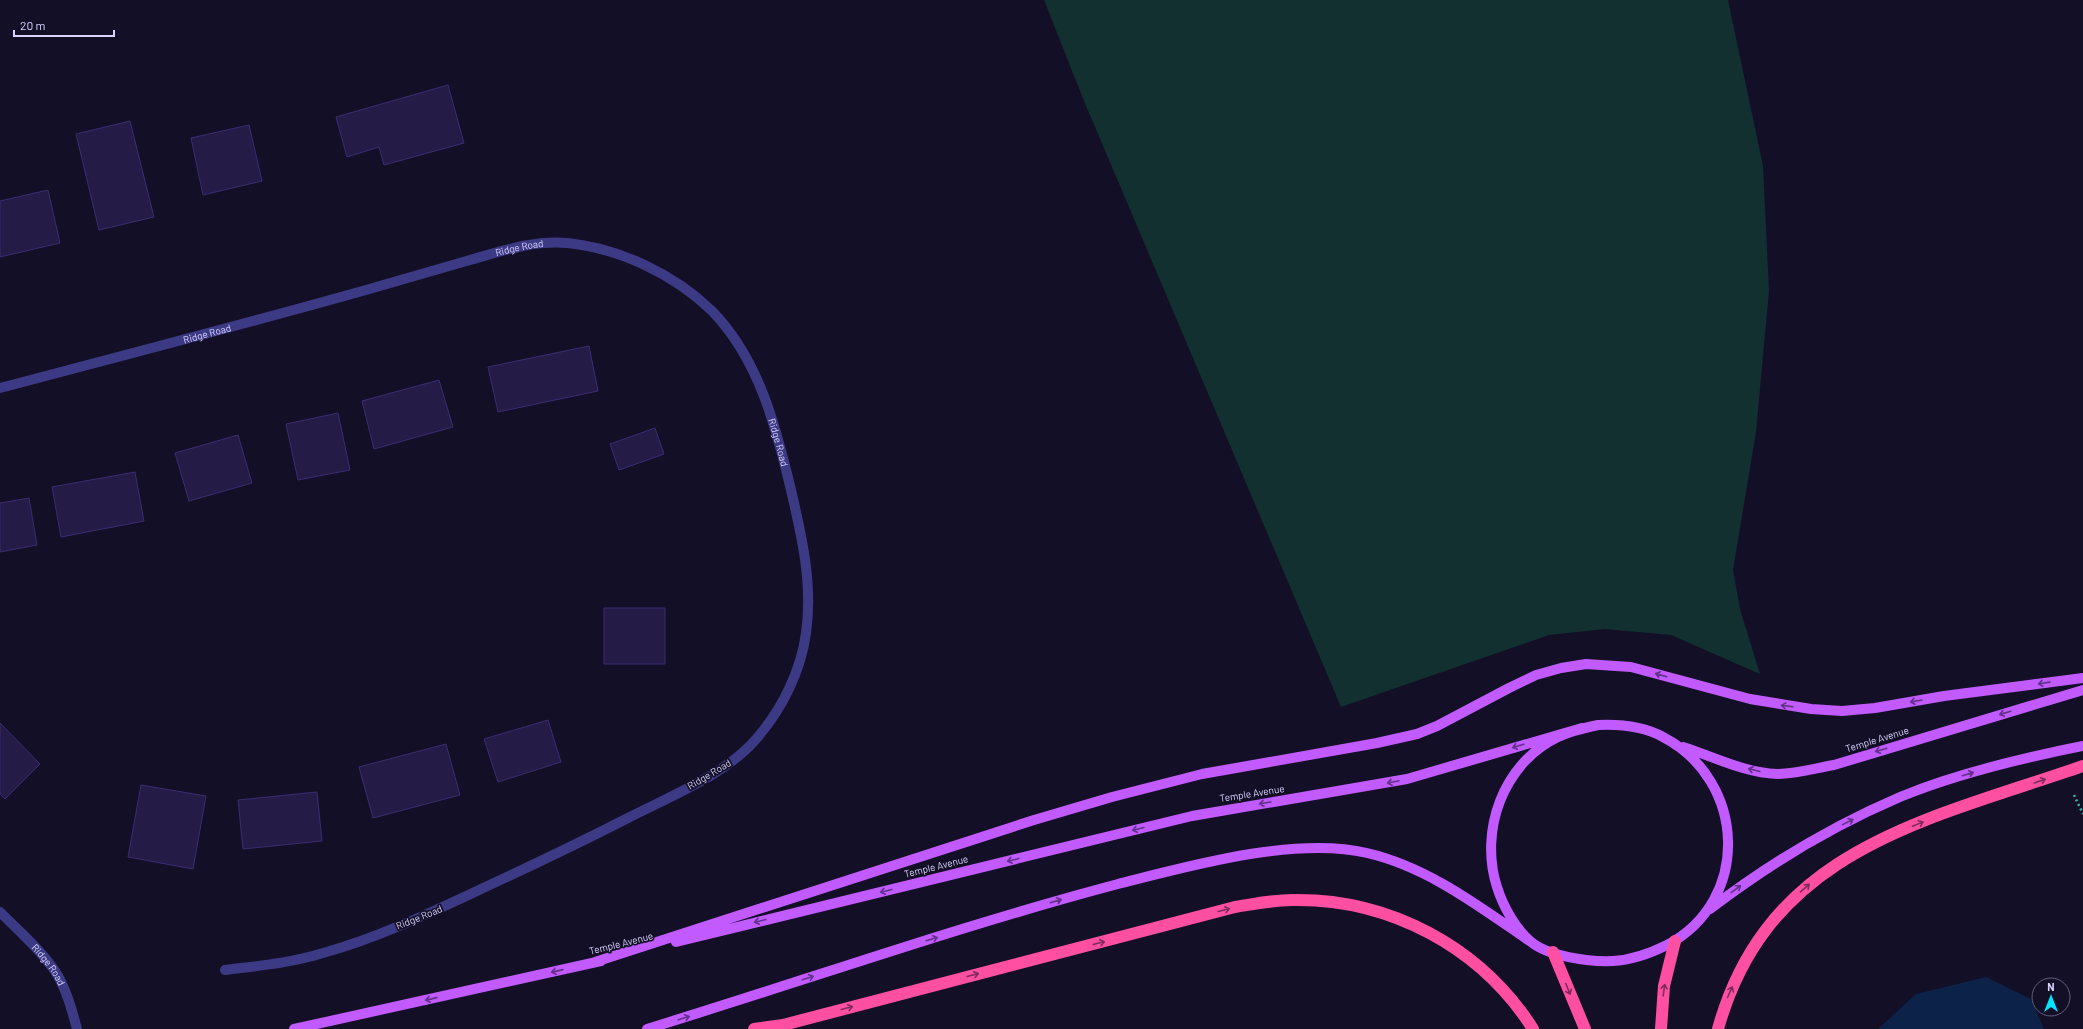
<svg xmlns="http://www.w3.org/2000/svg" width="2083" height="1029" font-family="Barlow,sans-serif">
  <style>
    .green { fill: #12302f }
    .water { fill: #0c2248 }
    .building { fill: #241b47; stroke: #3b2d73 }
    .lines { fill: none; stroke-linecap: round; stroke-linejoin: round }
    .path { stroke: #2fb8b0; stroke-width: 2.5; stroke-dasharray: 2 3; stroke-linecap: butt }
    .street { stroke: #3d3a85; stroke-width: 10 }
    .primary { stroke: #c25bff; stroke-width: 10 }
    .highway { stroke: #ff4fa3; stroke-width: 12 }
    .oneway { stroke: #623188 }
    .oneway2 { stroke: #7d2c5e }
    .labels { text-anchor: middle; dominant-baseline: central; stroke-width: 3.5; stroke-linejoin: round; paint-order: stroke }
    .street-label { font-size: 10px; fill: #d9d4ff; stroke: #130f26 }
  </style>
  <rect width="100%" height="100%" fill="#130f26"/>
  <!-- green -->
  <path class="green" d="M1044 0H1728L1763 166 1769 291 1756 432 1733 570 1740 609 1760 674 1671 635 1605 629 1549 635 1341 707 1084 101Z"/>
  <!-- water -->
  <path class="water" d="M1986 977 2031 999 2044 1029H1878L1916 994Z"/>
  <!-- building -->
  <path class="building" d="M448 85 464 143 384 165 379 147 347 157 336 117Z
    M130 121 154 217 99 230 76 134Z
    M249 125 262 181 203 195 191 138Z
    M48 190 60 243 0 257V201Z
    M589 346 598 391 498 412 488 367Z
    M439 380 453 427 374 449 362 401Z
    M338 413 350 470 298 480 286 424Z
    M655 428 664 454 619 470 610 444Z
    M238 435 252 483 189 501 175 453Z
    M135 472 144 521 61 537 52 487Z
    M29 498 37 545 0 552V503Z
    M604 608H665V664H604Z
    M548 720 561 762 498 782 484 739Z
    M0 723 40 764 5 799 0 794Z
    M446 744 460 795 373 818 359 767Z
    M141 785 206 796 193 869 128 857Z
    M317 792 322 841 243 849 238 800Z"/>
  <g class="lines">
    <!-- path -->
    <path class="path" d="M2074 795 2083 814"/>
    <!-- street -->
    <g class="street">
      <path id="s1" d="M0 388C122 356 245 324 366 290 401 280 436 270 470 260 502 251 534 240 567 243 619 248 674 274 712 311 759 359 776 427 791 490 802 537 813 585 806 633 801 671 782 709 757 738 726 775 670 796 628 818 579 843 531 866 481 889 430 913 377 938 323 953 291 963 257 966 225 970"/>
      <path id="s2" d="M0 912C19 931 40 949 55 971 66 988 72 1010 77 1029"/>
    </g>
    <!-- primary -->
    <path class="primary" d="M1598 725C1620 724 1643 726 1663 737 1746 780 1752 900 1667 945 1651 953 1632 960 1613 961 1591 962 1548 957 1530 941 1515 928 1503 906 1497 887 1479 831 1503 763 1558 737 1570 731 1584 728 1598 725Z
      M1683 747C1712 756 1745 773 1777 774 1796 774 1816 768 1834 765L2083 690
      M1710 909C1769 864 1832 826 1900 797 1958 773 2022 758 2083 746
      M676 942 1192 816 1407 779 1582 728
      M595 962 1034 820 1112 797 1202 774 1377 743 1417 734 1437 726 1509 688 1536 675 1561 668 1586 664 1631 667 1750 699 1811 709 1842 711 1875 708 1944 696 2083 678
      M294 1029 601 961
      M647 1029C804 981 959 926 1118 884 1189 866 1295 836 1367 853 1428 867 1480 907 1531 942"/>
    <!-- highway -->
    <path class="highway" d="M1553 952 1585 1029
      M754 1029 783 1025 1235 907C1254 904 1273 900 1292 900 1389 898 1481 947 1533 1029
      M1661 1029 1664 986 1675 941
      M1718 1029C1768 848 1928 820 2083 766"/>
  </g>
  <!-- one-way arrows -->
  <defs><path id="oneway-shaft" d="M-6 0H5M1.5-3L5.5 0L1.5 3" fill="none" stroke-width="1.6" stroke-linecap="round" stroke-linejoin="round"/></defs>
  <g class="oneway">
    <use href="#oneway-shaft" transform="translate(1661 675) rotate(-164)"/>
    <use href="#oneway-shaft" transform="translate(2044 683) rotate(172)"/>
    <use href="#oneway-shaft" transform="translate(1916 701) rotate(170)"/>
    <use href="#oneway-shaft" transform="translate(1787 706) rotate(-173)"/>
    <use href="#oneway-shaft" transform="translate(2005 713) rotate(164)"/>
    <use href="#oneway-shaft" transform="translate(1518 746) rotate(164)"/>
    <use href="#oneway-shaft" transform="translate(1881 750) rotate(163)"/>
    <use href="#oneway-shaft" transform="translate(1754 770) rotate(-166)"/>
    <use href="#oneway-shaft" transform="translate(1968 774) rotate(-16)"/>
    <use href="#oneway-shaft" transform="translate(1393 782) rotate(168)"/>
    <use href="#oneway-shaft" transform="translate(1265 803) rotate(171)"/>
    <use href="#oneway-shaft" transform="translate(1848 822) rotate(-26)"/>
    <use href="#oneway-shaft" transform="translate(1138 829) rotate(166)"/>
    <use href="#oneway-shaft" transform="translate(1013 860) rotate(166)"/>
    <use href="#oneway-shaft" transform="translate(1736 889) rotate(-37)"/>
    <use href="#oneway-shaft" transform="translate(886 891) rotate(166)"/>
    <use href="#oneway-shaft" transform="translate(1056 901) rotate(-16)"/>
    <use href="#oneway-shaft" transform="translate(760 921) rotate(166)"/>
    <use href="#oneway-shaft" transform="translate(932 939) rotate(-17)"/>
    <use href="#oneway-shaft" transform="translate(557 971) rotate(167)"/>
    <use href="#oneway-shaft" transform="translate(808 978) rotate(-18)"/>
    <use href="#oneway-shaft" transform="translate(431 999) rotate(167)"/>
    <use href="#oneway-shaft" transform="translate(684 1018) rotate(-17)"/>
  </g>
  <g class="oneway2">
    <use href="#oneway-shaft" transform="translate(2040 781) rotate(-19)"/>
    <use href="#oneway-shaft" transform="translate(1918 824) rotate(-22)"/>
    <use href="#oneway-shaft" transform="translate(1805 888) rotate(-41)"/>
    <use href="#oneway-shaft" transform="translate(1224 910) rotate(-14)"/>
    <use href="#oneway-shaft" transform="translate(1099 943) rotate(-14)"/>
    <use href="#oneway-shaft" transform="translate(973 975) rotate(-15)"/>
    <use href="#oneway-shaft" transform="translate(1568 989) rotate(68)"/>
    <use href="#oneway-shaft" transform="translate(1664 990) rotate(-82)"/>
    <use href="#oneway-shaft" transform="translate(1730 992) rotate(-66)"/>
    <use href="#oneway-shaft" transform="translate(847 1008) rotate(-15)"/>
  </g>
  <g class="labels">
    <!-- street labels -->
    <g class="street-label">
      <text stroke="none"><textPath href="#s1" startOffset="538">Ridge Road</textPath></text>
      <text stroke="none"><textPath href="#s1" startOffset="214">Ridge Road</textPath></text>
      <text stroke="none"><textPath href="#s1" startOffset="898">Ridge Road</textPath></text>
      <text transform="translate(1877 739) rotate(-17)">Temple Avenue</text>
      <text transform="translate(709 774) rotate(-31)">Ridge Road</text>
      <text transform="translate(1252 793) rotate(-9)">Temple Avenue</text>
      <text transform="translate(936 866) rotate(-14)">Temple Avenue</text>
      <text transform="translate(419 917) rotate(-22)">Ridge Road</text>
      <text transform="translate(621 943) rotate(-14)">Temple Avenue</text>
      <text stroke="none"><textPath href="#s2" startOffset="72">Ridge Road</textPath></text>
    </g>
  </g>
  <!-- north arrow -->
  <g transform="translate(2051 997)"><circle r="19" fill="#130f26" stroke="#625e7d"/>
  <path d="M0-3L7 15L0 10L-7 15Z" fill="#00e5ff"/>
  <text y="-6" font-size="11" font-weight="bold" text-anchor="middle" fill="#d9d4ff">N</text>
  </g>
  <!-- scale -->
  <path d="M14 30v6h100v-6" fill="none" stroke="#d9d4ff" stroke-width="2"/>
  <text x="20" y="30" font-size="12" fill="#d9d4ff" stroke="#130f26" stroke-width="3" paint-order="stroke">20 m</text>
</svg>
